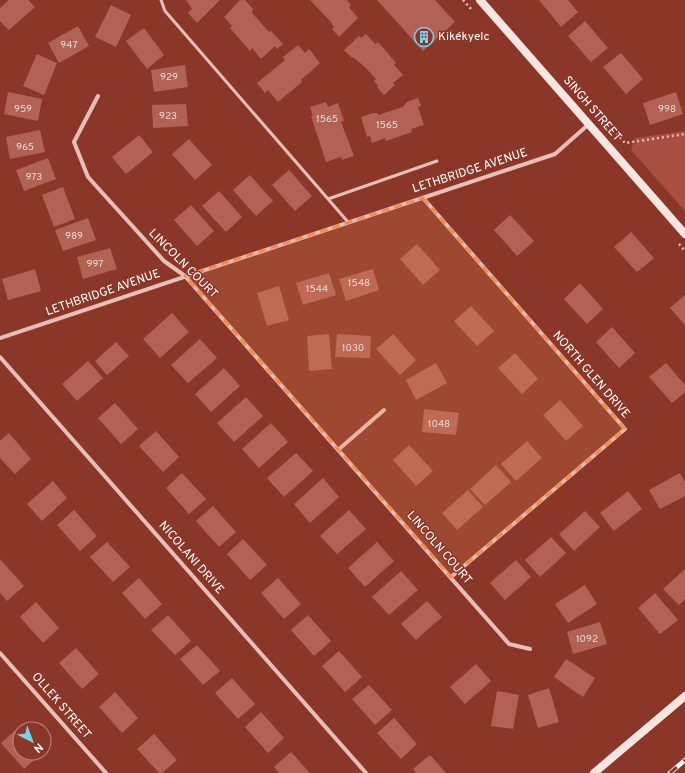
<svg xmlns="http://www.w3.org/2000/svg" width="685" height="773" font-family="Overpass,sans-serif">
  <style>
    .green { fill: #a84f41 }
    .building { fill: #b26255 }
    .lines { fill: none; stroke-linecap: round; stroke-linejoin: round }
    .path { stroke: #e9beb7; stroke-width: 2.5; stroke-dasharray: 2 3; stroke-linecap: butt }
    .lane { stroke: #e9beb7; stroke-width: 3 }
    .street { stroke: #e9beb7; stroke-width: 4 }
    .secondary { stroke: #f8e4e1; stroke-width: 8 }
    .rail-casing { stroke: #fff; stroke-width: 4.5 }
    .rail { stroke: #8a3729; stroke-width: 3; stroke-dasharray: 9; stroke-linecap: butt }
    .marked { fill: #ef8b55; fill-opacity: 0.2; stroke: #ef8b55; stroke-width: 3; stroke-dasharray: 8 5; stroke-linejoin: round }
    .labels { text-anchor: middle; dominant-baseline: central; stroke-width: 3; stroke-linejoin: round; paint-order: stroke }
    .number-label { font-size: 10px; fill: #ecd8d4 }
    .poi-label { font-size: 12px; fill: #fff; stroke: #8a3729; text-anchor: start }
    .street-label { font-size: 12px; fill: #fff; stroke: #8a3729 }
  </style>
  <rect width="100%" height="100%" fill="#8a3729"/>
  <!-- green -->
  <path class="green" d="M685 131V211L631 150 635 138Z"/>
  <!-- building -->
  <path class="building" d="M9 0H28L35 7 9 30 0 21V8Z
    M186 0H220L197 23 188 13 192 9Z
    M240 0H245L253 9 252 13 269 32 271 31 283 44 277 49 275 46 261 59 252 48 250 51 230 28 232 26 224 17Z
    M310 0H347L351 5 349 7 358 18 339 37 332 29 334 28 331 22Z
    M377 0H435L455 22 423 51Z
    M539 0H568L578 12 561 27Z
    M111 5 131 15 116 47 95 37Z
    M585 21 608 48 591 62 568 36Z
    M78 26 89 46 59 63 48 43Z
    M144 28 164 55 147 69 126 41Z
    M366 34 375 44 378 42 396 63 394 65 403 75 393 83 395 85 384 95 377 87 378 86 374 81 376 79 365 67 353 57 352 58 344 50 359 36 361 38Z
    M298 45 305 53 309 49 320 63 301 80 302 82 278 102 268 90 265 93 257 83 285 60 283 57Z
    M621 53 643 79 626 94 603 67Z
    M37 54 57 63 44 95 23 86Z
    M185 65 188 87 154 92 151 70Z
    M8 92 42 99 38 121 4 114Z
    M676 92 683 114 650 125 643 103Z
    M418 98 421 106 418 107 424 125 411 129 412 132 386 141 385 138 372 143 370 136 367 137 361 117 373 113H377L378 115 403 107 407 102Z
    M326 102 328 107 338 103 344 121 341 122 354 156 342 160 341 157 326 162 311 116H313L310 107Z
    M186 104 188 126 153 128 152 105Z
    M40 130 45 152 10 159 6 137Z
    M139 135 153 152 126 174 112 157Z
    M189 139 212 165 195 180 172 154Z
    M48 158 56 179 24 191 16 170Z
    M289 170 312 196 295 211 272 185Z
    M250 175 273 201 256 216 233 190Z
    M63 187 75 219 54 227 42 195Z
    M219 191 242 217 226 232 202 206Z
    M191 205 214 231 197 246 174 220Z
    M510 215 534 241 517 256 494 230Z
    M88 218 96 240 63 251 55 230Z
    M631 232 654 258 637 272 614 247Z
    M417 244 440 270 423 285 400 259Z
    M110 248 117 269 83 279 77 257Z
    M35 269 41 291 8 300 2 279Z
    M373 269 379 290 346 301 339 279Z
    M329 273 336 295 303 305 296 283Z
    M580 283 603 309 587 324 564 299Z
    M279 286 289 320 267 326 257 293Z
    M685 295V325L670 308Z
    M471 306 494 331 477 346 454 321Z
    M172 313 189 332 160 358 143 339Z
    M612 327 635 353 619 368 596 342Z
    M329 334 332 369 309 371 307 336Z
    M337 334 371 336 370 358 335 357Z
    M393 334 416 360 400 375 376 349Z
    M200 339 217 358 188 383 171 365Z
    M116 342 129 356 107 375 95 361Z
    M515 353 538 379 522 394 498 368Z
    M88 361 103 378 77 401 62 384Z
    M436 363 447 383 416 400 406 380Z
    M666 363 685 385V392L672 403 649 377Z
    M224 368 240 386 211 412 195 394Z
    M246 397 263 416 234 442 217 423Z
    M560 400 583 426 566 441 543 415Z
    M115 403 138 429 121 444 98 418Z
    M424 409 459 413 456 435 422 432Z
    M271 423 288 442 259 468 242 449Z
    M156 431 179 457 163 472 139 446Z
    M9 433 31 459 15 474 0 458V441Z
    M527 441 542 458 516 481 501 464Z
    M409 445 433 471 416 486 393 460Z
    M296 453 313 471 284 497 267 478Z
    M496 465 511 482 485 505 470 489Z
    M182 473 206 499 189 514 166 488Z
    M680 473 685 482V496L660 509 649 490Z
    M323 478 339 497 310 523 294 504Z
    M53 481 67 498 42 521 27 504Z
    M468 490 483 507 457 530 442 513Z
    M628 491 642 509 614 531 600 513Z
    M213 506 236 532 219 547 196 521Z
    M74 510 97 536 80 551 57 525Z
    M349 510 366 529 337 554 320 536Z
    M585 511 600 527 574 551 559 534Z
    M551 537 566 553 540 577 525 560Z
    M243 539 267 565 250 580 227 554Z
    M107 542 130 567 113 582 90 557Z
    M377 542 394 561 365 587 348 568Z
    M0 559 24 586 7 601 0 593Z
    M516 560 531 577 505 600 490 583Z
    M685 569V599L679 605 663 589Z
    M401 571 418 590 389 615 372 597Z
    M139 578 162 604 145 619 122 593Z
    M278 578 301 604 284 619 261 593Z
    M585 585 597 604 568 623 555 604Z
    M655 593 678 620 660 634 638 608Z
    M427 601 442 617 416 640 401 624Z
    M36 602 59 628 43 643 20 617Z
    M168 615 191 641 175 655 151 630Z
    M308 615 331 641 314 656 291 630Z
    M600 622 607 644 573 654 567 632Z
    M197 645 220 671 203 685 180 659Z
    M76 648 99 674 82 689 59 663Z
    M339 651 362 677 345 692 322 666Z
    M566 659 595 678 583 697 554 677Z
    M476 664 491 681 465 704 450 687Z
    M232 678 255 704 238 719 215 693Z
    M369 685 392 710 375 725 352 699Z
    M549 688 559 722 538 728 528 695Z
    M497 691 519 695 513 729 491 726Z
    M115 692 138 718 122 733 99 707Z
    M261 712 284 738 268 753 245 727Z
    M394 718 417 744 401 759 377 733Z
    M18 728 20 730V753L41 754 24 769 1 743Z
    M154 734 177 760 162 773H159L137 749Z
    M291 752 310 773H279L274 767Z
    M430 755 446 773H416L413 769Z"/>
  <g class="lines">
    <!-- path -->
    <path class="path" d="M463 0 472 10
      M610 132 613 129 625 143 685 134
      M679 244 685 251"/>
    <!-- lane -->
    <path class="lane" d="M161 0 165 11 348 222
      M328 199 437 161"/>
    <!-- street -->
    <path class="street" d="M98 96 74 142 88 177 164 261 185 276 509 644 530 649
      M423 198 625 429 451 577
      M0 338 555 154 589 124
      M0 357 366 773
      M338 450 384 410
      M0 653 106 773"/>
    <!-- secondary -->
    <path class="secondary" d="M480 0 685 234
      M594 773 685 696"/>
    <!-- rail casing -->
    <g class="rail-casing">
      <path id="rail" d="M670 773 685 760"/>
    </g>
    <!-- rail -->
    <use href="#rail" class="rail"/>
  </g>
  <!-- marked area -->
  <path class="marked" d="M423 198 625 429 451 577 185 276Z"/>
  <!-- icons -->
  <defs>
    <g id="building-ring" transform="scale(1)"><circle r="9.5" fill="#8a3729" stroke="#7ecef0" stroke-width="1.5"/><path d="M-4-6H4V6H1V3H-1V6H-4ZM-2.5-4.3h1.7v1.8h-1.7ZM.8-4.3h1.7v1.8H.8ZM-2.5-1h1.7V.8h-1.7ZM.8-1h1.7V.8H.8Z" fill="#7ecef0"/></g>
  </defs>
  <g fill-rule="evenodd">
    <use href="#building-ring" x="424" y="37"/>
  </g>
  <g class="labels">
    <!-- number labels -->
    <g class="number-label">
      <text x="69" y="45">947</text>
      <text x="169" y="77">929</text>
      <text x="23" y="109">959</text>
      <text x="667" y="109">998</text>
      <text x="168" y="116">923</text>
      <text x="327" y="119">1565</text>
      <text x="387" y="125">1565</text>
      <text x="25" y="147">965</text>
      <text x="34" y="177">973</text>
      <text x="74" y="236">989</text>
      <text x="95" y="264">997</text>
      <text x="359" y="283">1548</text>
      <text x="317" y="289">1544</text>
      <text x="353" y="348">1030</text>
      <text x="439" y="424">1048</text>
      <text x="587" y="639">1092</text>
    </g>
    <!-- poi labels -->
    <g class="poi-label">
      <text x="438" y="37">Kikékyelc</text>
    </g>
    <!-- street labels -->
    <g class="street-label">
      <text transform="translate(592 109) rotate(49)">SINGH STREET</text>
      <text transform="translate(470 171) rotate(-18)">LETHBRIDGE AVENUE</text>
      <text transform="translate(183 264) rotate(45)">LINCOLN COURT</text>
      <text transform="translate(103 293) rotate(-19)">LETHBRIDGE AVENUE</text>
      <text transform="translate(591 375) rotate(49)">NORTH GLEN DRIVE</text>
      <text transform="translate(439 548) rotate(49)">LINCOLN COURT</text>
      <text transform="translate(191 558) rotate(49)">NICOLANI DRIVE</text>
      <text transform="translate(61 706) rotate(49)">OLLEK STREET</text>
    </g>
  </g>
  <!-- north arrow -->
  <g transform="translate(32 741) rotate(138)"><circle r="19" fill="#8a3729" stroke="#b9877f"/>
  <path d="M0-3L7 15L0 10L-7 15Z" fill="#7ecef0"/>
  <text y="-6" font-size="11" font-weight="bold" text-anchor="middle" fill="#ffffff">N</text>
  </g>
</svg>
